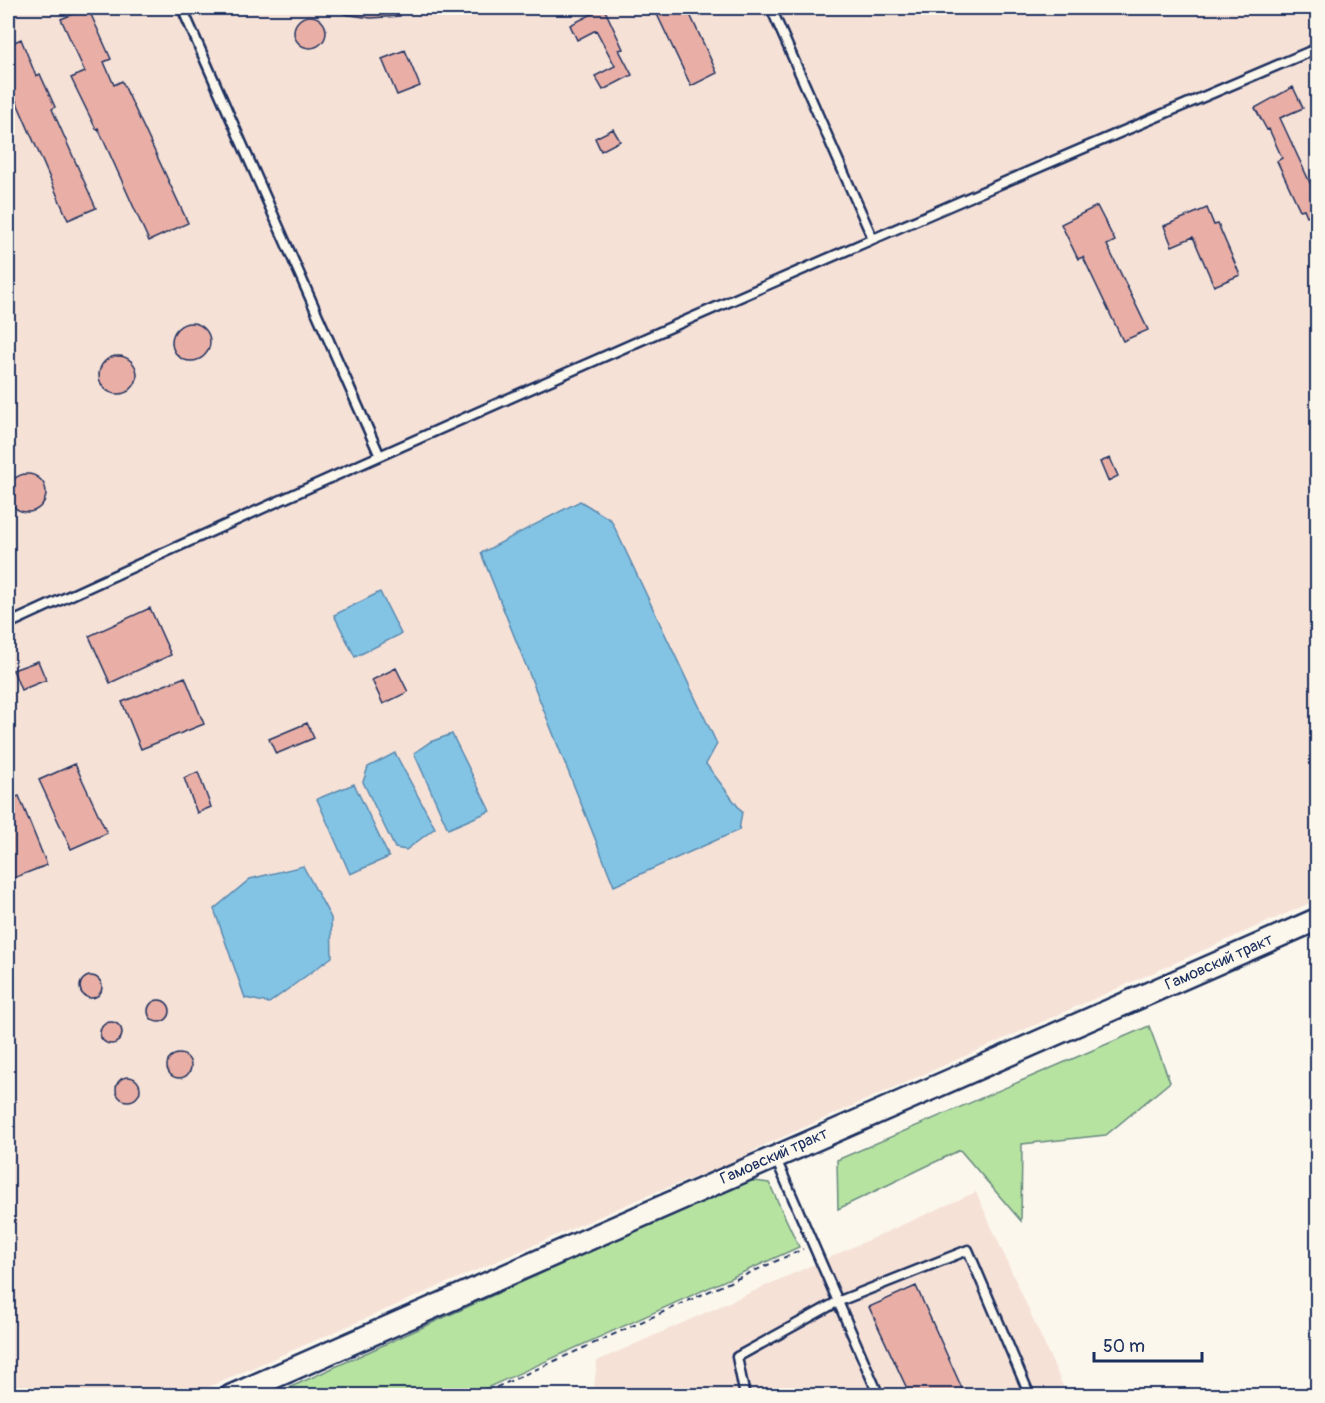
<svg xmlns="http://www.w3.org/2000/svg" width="1325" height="1403" font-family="Pangolin,sans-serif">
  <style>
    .built { fill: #f6e1d7 }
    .green { fill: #b7e3a1; stroke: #698980; stroke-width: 1.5 }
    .water { fill: #83c4e4; stroke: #5988ae; stroke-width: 1.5 }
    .building { fill: #e9afa6; stroke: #1b2f5e; stroke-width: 1.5 }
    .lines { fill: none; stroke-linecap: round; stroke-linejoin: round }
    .service-casing { stroke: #1b2f5e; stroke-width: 13 }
    .tertiary-casing { stroke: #1b2f5e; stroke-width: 26 }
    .path { stroke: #1b2f5e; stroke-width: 2; stroke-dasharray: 6 4.5; stroke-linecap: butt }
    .service { stroke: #fbf7ec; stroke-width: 8 }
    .tertiary { stroke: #fbf7ec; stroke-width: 21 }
    .labels { text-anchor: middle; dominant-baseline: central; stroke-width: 4.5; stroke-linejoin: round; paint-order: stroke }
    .street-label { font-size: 16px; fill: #1b2f5e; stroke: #fbf7ec }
  </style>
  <rect width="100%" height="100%" fill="#fbf7ec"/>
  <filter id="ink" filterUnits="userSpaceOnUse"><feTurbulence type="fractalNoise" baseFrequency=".0167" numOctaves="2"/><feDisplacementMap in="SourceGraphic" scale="12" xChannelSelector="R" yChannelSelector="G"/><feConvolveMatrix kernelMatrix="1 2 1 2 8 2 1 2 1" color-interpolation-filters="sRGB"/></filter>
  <g filter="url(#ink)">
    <!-- built -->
    <path class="built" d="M8 8H1317V900L760 1147 737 1162 658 1191 190 1395H8V1236L16 1232 8 1211Z
      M976 1192 1067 1395 593 1396 597 1361Z"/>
    <!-- green -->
    <path class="green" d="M1149 1026 1170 1082 1106 1135 1022 1144 1021 1221 960 1150 838 1209 837 1160Z
      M747 1180 769 1183 799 1247 471 1395 271 1396Z"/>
    <!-- water -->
    <path class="water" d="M580 501 611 520 717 744 706 764 742 812 739 830 614 886 481 553Z
      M380 592 401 634 355 657 334 615Z
      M452 734 490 811 448 829 414 753 430 742Z
      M395 753 435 828 406 850 395 848 363 782 368 767Z
      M354 784 389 857 350 874 317 799Z
      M303 866 331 918 332 957 269 1003 245 998 214 909 250 879Z"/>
    <!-- building -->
    <path class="building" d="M88 8 111 59 104 62 114 85 122 81 188 223 149 241 98 128 96 129 71 78 85 72 61 19Z
      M344 8H400V16L371 18 344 14Z
      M604 8 623 49 619 50 632 75 603 90 595 76 615 66 596 30 577 40 570 25Z
      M654 8H687L717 73 691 86Z
      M294 32a16 16 0 1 1 32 0a16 16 0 1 1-32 0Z
      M21 39 36 76 40 74 55 107 52 109 96 208 68 220 8 82V45Z
      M405 50 420 86 397 95 382 59Z
      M1293 87 1303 108 1280 118 1317 198V211L1307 216 1304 209 1300 210 1277 161 1282 158 1269 129 1267 130 1255 108Z
      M613 129 620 141 601 151 595 138Z
      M1097 206 1115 241 1107 245 1148 330 1123 341 1083 257 1078 259 1061 224Z
      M1207 208 1214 225 1218 224 1240 275 1214 286 1193 237 1172 246 1164 226Z
      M172 342a19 19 0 1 1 38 0a19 19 0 1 1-38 0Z
      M99 375a19 19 0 1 1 38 0a19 19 0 1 1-38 0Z
      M1110 458 1118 476 1108 481 1100 462Z
      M8 493a19 19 0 1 1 38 0a19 19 0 1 1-38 0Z
      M150 608 171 655 110 683 89 636Z
      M38 661 46 680 21 690 13 670Z
      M396 668 408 692 383 704 372 680Z
      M185 677 204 724 141 749 122 702Z
      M307 723 314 738 276 754 269 739Z
      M75 764 107 833 71 849 39 780Z
      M198 772 211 807 197 813 184 778Z
      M19 796 47 865 11 879 8 870V800Z
      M80 987a11 11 0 1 1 22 0a11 11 0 1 1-22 0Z
      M148 1011a11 11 0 1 1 22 0a11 11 0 1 1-22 0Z
      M100 1033a11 11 0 1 1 22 0a11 11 0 1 1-22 0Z
      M167 1066a12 12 0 1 1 24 0a12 12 0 1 1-24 0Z
      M116 1089a12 12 0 1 1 24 0a12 12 0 1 1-24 0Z
      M916 1286 965 1395H910L869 1307Z"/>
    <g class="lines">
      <!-- service casing -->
      <g class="service-casing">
        <path id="service" d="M182 8 379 454
          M771 8 872 237
          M8 624C441 425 878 235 1318 48
          M776 1159 879 1396
          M745 1396 737 1357 837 1302 968 1250 1030 1396"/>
      </g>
      <!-- tertiary casing -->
      <g class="tertiary-casing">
        <path id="tertiary" d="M231 1396 1318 919"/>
      </g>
      <!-- path -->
      <path class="path" d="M477 1396 803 1249"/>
      <!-- service -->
      <use href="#service" class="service"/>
      <!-- tertiary -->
      <use href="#tertiary" class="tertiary"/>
    </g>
  </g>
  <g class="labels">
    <!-- street labels -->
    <g class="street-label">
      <text transform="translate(1219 962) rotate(-24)">Гамовский тракт</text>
      <text transform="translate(774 1156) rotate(-24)">Гамовский тракт</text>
    </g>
  </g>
  <!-- margin -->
  <rect width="1325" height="1403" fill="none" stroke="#fbf7ec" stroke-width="30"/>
  <rect x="15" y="15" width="1295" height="1373" fill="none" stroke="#1b2f5e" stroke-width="2" filter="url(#ink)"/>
  <!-- scale -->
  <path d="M1094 1352v9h108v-9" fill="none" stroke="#1b2f5e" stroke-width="3"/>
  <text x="1103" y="1352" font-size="18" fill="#1b2f5e" stroke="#fbf7ec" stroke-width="4.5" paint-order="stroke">50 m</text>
</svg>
